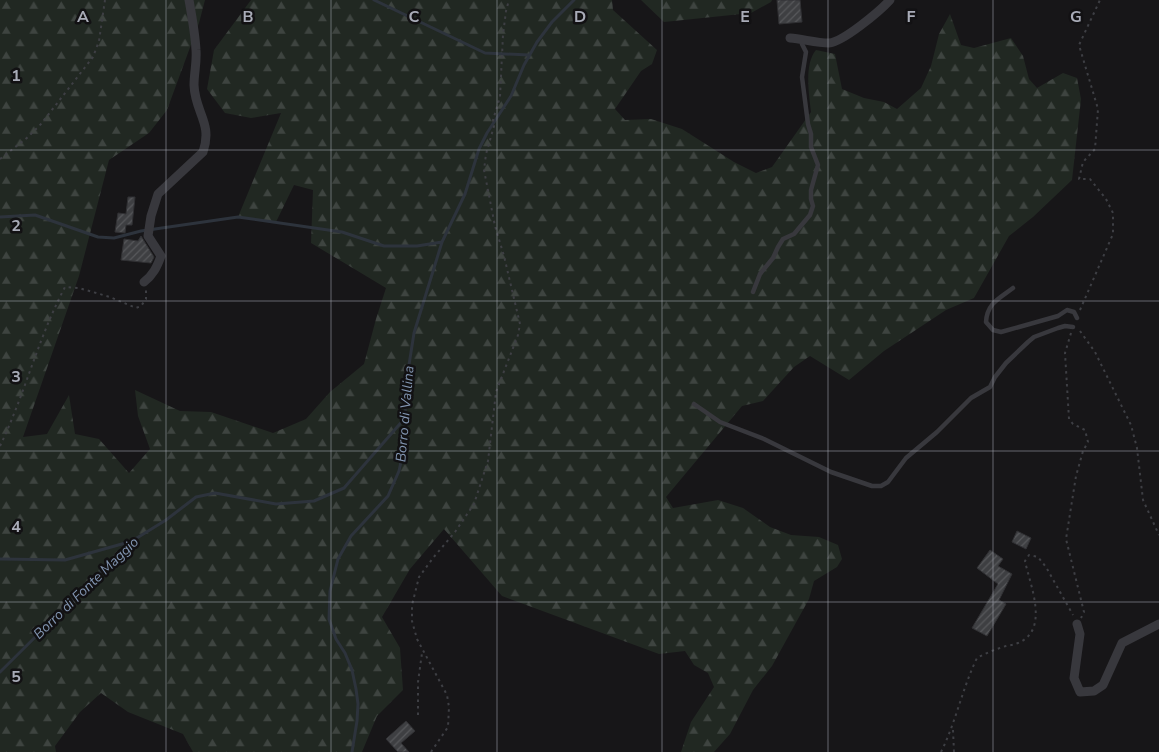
<svg xmlns="http://www.w3.org/2000/svg" width="1159" height="752" font-family="'Nunito Sans',sans-serif">
  <style>
    .forest { fill: url(#forest-firs) }
    .lines { fill: none; stroke-linecap: round; stroke-linejoin: round }
    .stream { stroke: #2d333c; stroke-width: 3 }
    .building { fill: url(#building-hatch); stroke: #313134 }
    .path { stroke: #3e3f44; stroke-width: 2; stroke-dasharray: 2.5 4; stroke-linecap: butt }
    .lane { stroke: #38383d; stroke-width: 4.5 }
    .street { stroke: #38383d; stroke-width: 9 }
    .grid { fill: none; stroke: #a9acb8; stroke-width: 1; stroke-opacity: 0.55 }
    .labels { text-anchor: middle; dominant-baseline: central; stroke-width: 5; stroke-linejoin: round; paint-order: stroke }
    .water-label { font-size: 14px; font-style: italic; fill: #8295b1; stroke: #121113 }
    .grid-label { font-size: 16px; text-anchor: middle; font-weight: bold; fill: #a9acb8; stroke: #121113; stroke-width: 5; stroke-linejoin: round; paint-order: stroke }
  </style>
  <defs>
    <pattern id="forest-firs" width="22" height="20" patternUnits="userSpaceOnUse" patternTransform="scale(1.25)"><rect width="22" height="20" fill="#212822"/><path d="M5 1l3.5 6h-7zM16 11l3.5 6h-7z" fill="#3e4440"/></pattern>
    <pattern id="building-hatch" width="6" height="6" patternUnits="userSpaceOnUse" patternTransform="scale(1.25)"><rect width="6" height="6" fill="#3e3f42"/><path d="M-1 1l2-2M0 6l6-6M5 7l2-2" fill="none" stroke="#57585b"/></pattern>
  </defs>
  <rect width="100%" height="100%" fill="#171618"/>
  <!-- forest -->
  <path class="forest" d="M0 0H205L199 23 167 110 149 133 109 160 79 276 23 437 47 434 69 395 75 434 99 439 129 473 150 449 138 416 135 390 180 411 211 412 273 433 306 419 330 392 364 364 376 319 386 288 311 243 313 190 294 185 276 222 238 217 281 113 251 118 225 113 207 89 214 50 251 0H612L613 10 657 50 652 64 641 71 615 109 625 120 651 119 682 129 734 162 756 173 772 167 811 112C809 94 804 64 816 50L835 54 842 89 864 98 884 102 897 109 921 88 931 66 939 34 950 14 961 45 974 48 1011 38 1023 56 1029 79 1037 88 1063 73 1077 78 1081 99 1072 180 1033 217 1009 236 974 298 946 310 884 351 849 380 810 356 794 367 763 401 742 406 666 497 673 508 718 500 743 508 770 527 791 535 819 537 838 545 842 559 837 567 814 581 809 599 772 666 753 690 730 734 714 752H681L691 722 714 687 708 673 694 665 685 651 659 654 502 596 444 529 410 569 382 617 400 648 403 690 377 716 362 752H193L183 734 128 712 101 693 80 712 55 746 56 752H0Z
    M641 0H772L771 2 751 13 664 22Z"/>
  <g class="lines">
    <!-- stream -->
    <path class="stream" d="M374 0 485 53 529 55
      M0 217 35 215 98 237 114 238 141 231 238 217 342 232 384 246H417L442 242
      M0 559 65 560 129 542
      M0 672 132 541 166 520 196 497 215 493 276 504 314 501 344 488 405 418
      M352 752 357 721 358 704 356 689 352 670 345 653 336 639 329 619 330 591 338 559 351 536 388 496 399 471 404 448 406 384 414 333 442 242 465 194 479 149 487 133 511 96 524 65 537 42 552 22 574 0"/>
  </g>
  <!-- building -->
  <path class="building" d="M777 0H800L802 22 779 24Z
    M128 197H135L132 225H126L125 233 115 232 118 213 126 214Z
    M141 236 154 257 151 263 121 260 124 239 138 241Z
    M1017 531 1031 538 1026 549 1012 542Z
    M990 550 1003 559 998 566 1012 574 999 600 1006 604 987 636 972 628 998 584 977 568Z
    M406 721 415 731 401 743 409 752H398L386 739Z"/>
  <g class="lines">
    <!-- path -->
    <path class="path" d="M0 159 28 137 41 124 93 57 99 41 105 0
      M1080 310 1113 234V213L1106 199 1090 179H1079L1083 162 1095 149 1098 109 1079 45 1100 0
      M1080 331 1095 352 1131 425 1137 448 1143 500 1159 535
      M1071 333 1065 353 1069 419 1073 424 1085 430 1088 442 1083 451 1076 476 1066 539 1084 612 1081 618
      M0 446C25 394 38 338 65 287L79 288 110 297 136 308 141 306 146 299V289
      M418 715V682L422 653
      M953 730 954 752
      M431 752 448 727 449 707 447 695 417 639 412 621V605L419 577 433 558 455 532 474 504 488 461 496 392 518 335 520 324 504 256 495 226 484 170 486 154 494 126 493 120 500 97 503 35 506 11 509 0
      M941 752C956 722 962 689 977 658 986 653 996 649 1006 646 1010 645 1014 645 1018 643 1050 630 1030 585 1025 561L1029 555 1038 557 1046 567 1073 615"/>
    <!-- lane -->
    <path class="lane" d="M1013 288C1000 298 987 303 986 322L993 330 1001 332 1058 316 1067 310 1074 312 1077 318
      M753 292 760 274 773 258 778 247 783 239 794 234 810 215 813 206 811 199V190L818 165 811 147V134L808 124 802 77 806 52 802 44 804 40
      M694 404 720 422 764 439 831 472 872 486H881L888 482 906 458 937 432 971 398 990 387 995 377 1006 363 1028 342 1034 337 1058 328 1065 326 1073 327"/>
    <!-- street -->
    <path class="street" d="M790 38C803 39 816 43 829 43 843 42 880 11 890 0
      M144 282C153 275 157 267 161 256L148 236 151 216 158 194 203 152C213 123 195 113 194 85 194 73 197 62 196 50 195 33 192 17 189 0
      M1077 624 1080 634 1074 678 1080 692 1094 691 1103 685 1122 643 1159 624"/>
  </g>
  <!-- grid -->
  <path class="grid" d="M166 0V752M331 0V752M497 0V752M662 0V752M828 0V752M993 0V752M0 150H1159M0 301H1159M0 451H1159M0 602H1159"/>
  <g class="labels">
    <!-- water labels -->
    <g class="water-label">
      <text transform="translate(405 414) rotate(-85)">Borro di Vallina</text>
      <text transform="translate(86 588) rotate(-44)">Borro di Fonte Maggio</text>
    </g>
  </g>
  <g class="grid-label">
    <text x="83" y="22">A</text>
    <text x="248" y="22">B</text>
    <text x="414" y="22">C</text>
    <text x="580" y="22">D</text>
    <text x="745" y="22">E</text>
    <text x="911" y="22">F</text>
    <text x="1076" y="22">G</text>
    <text x="16" y="81">1</text>
    <text x="16" y="231">2</text>
    <text x="16" y="382">3</text>
    <text x="16" y="532">4</text>
    <text x="16" y="682">5</text>
  </g>
</svg>
